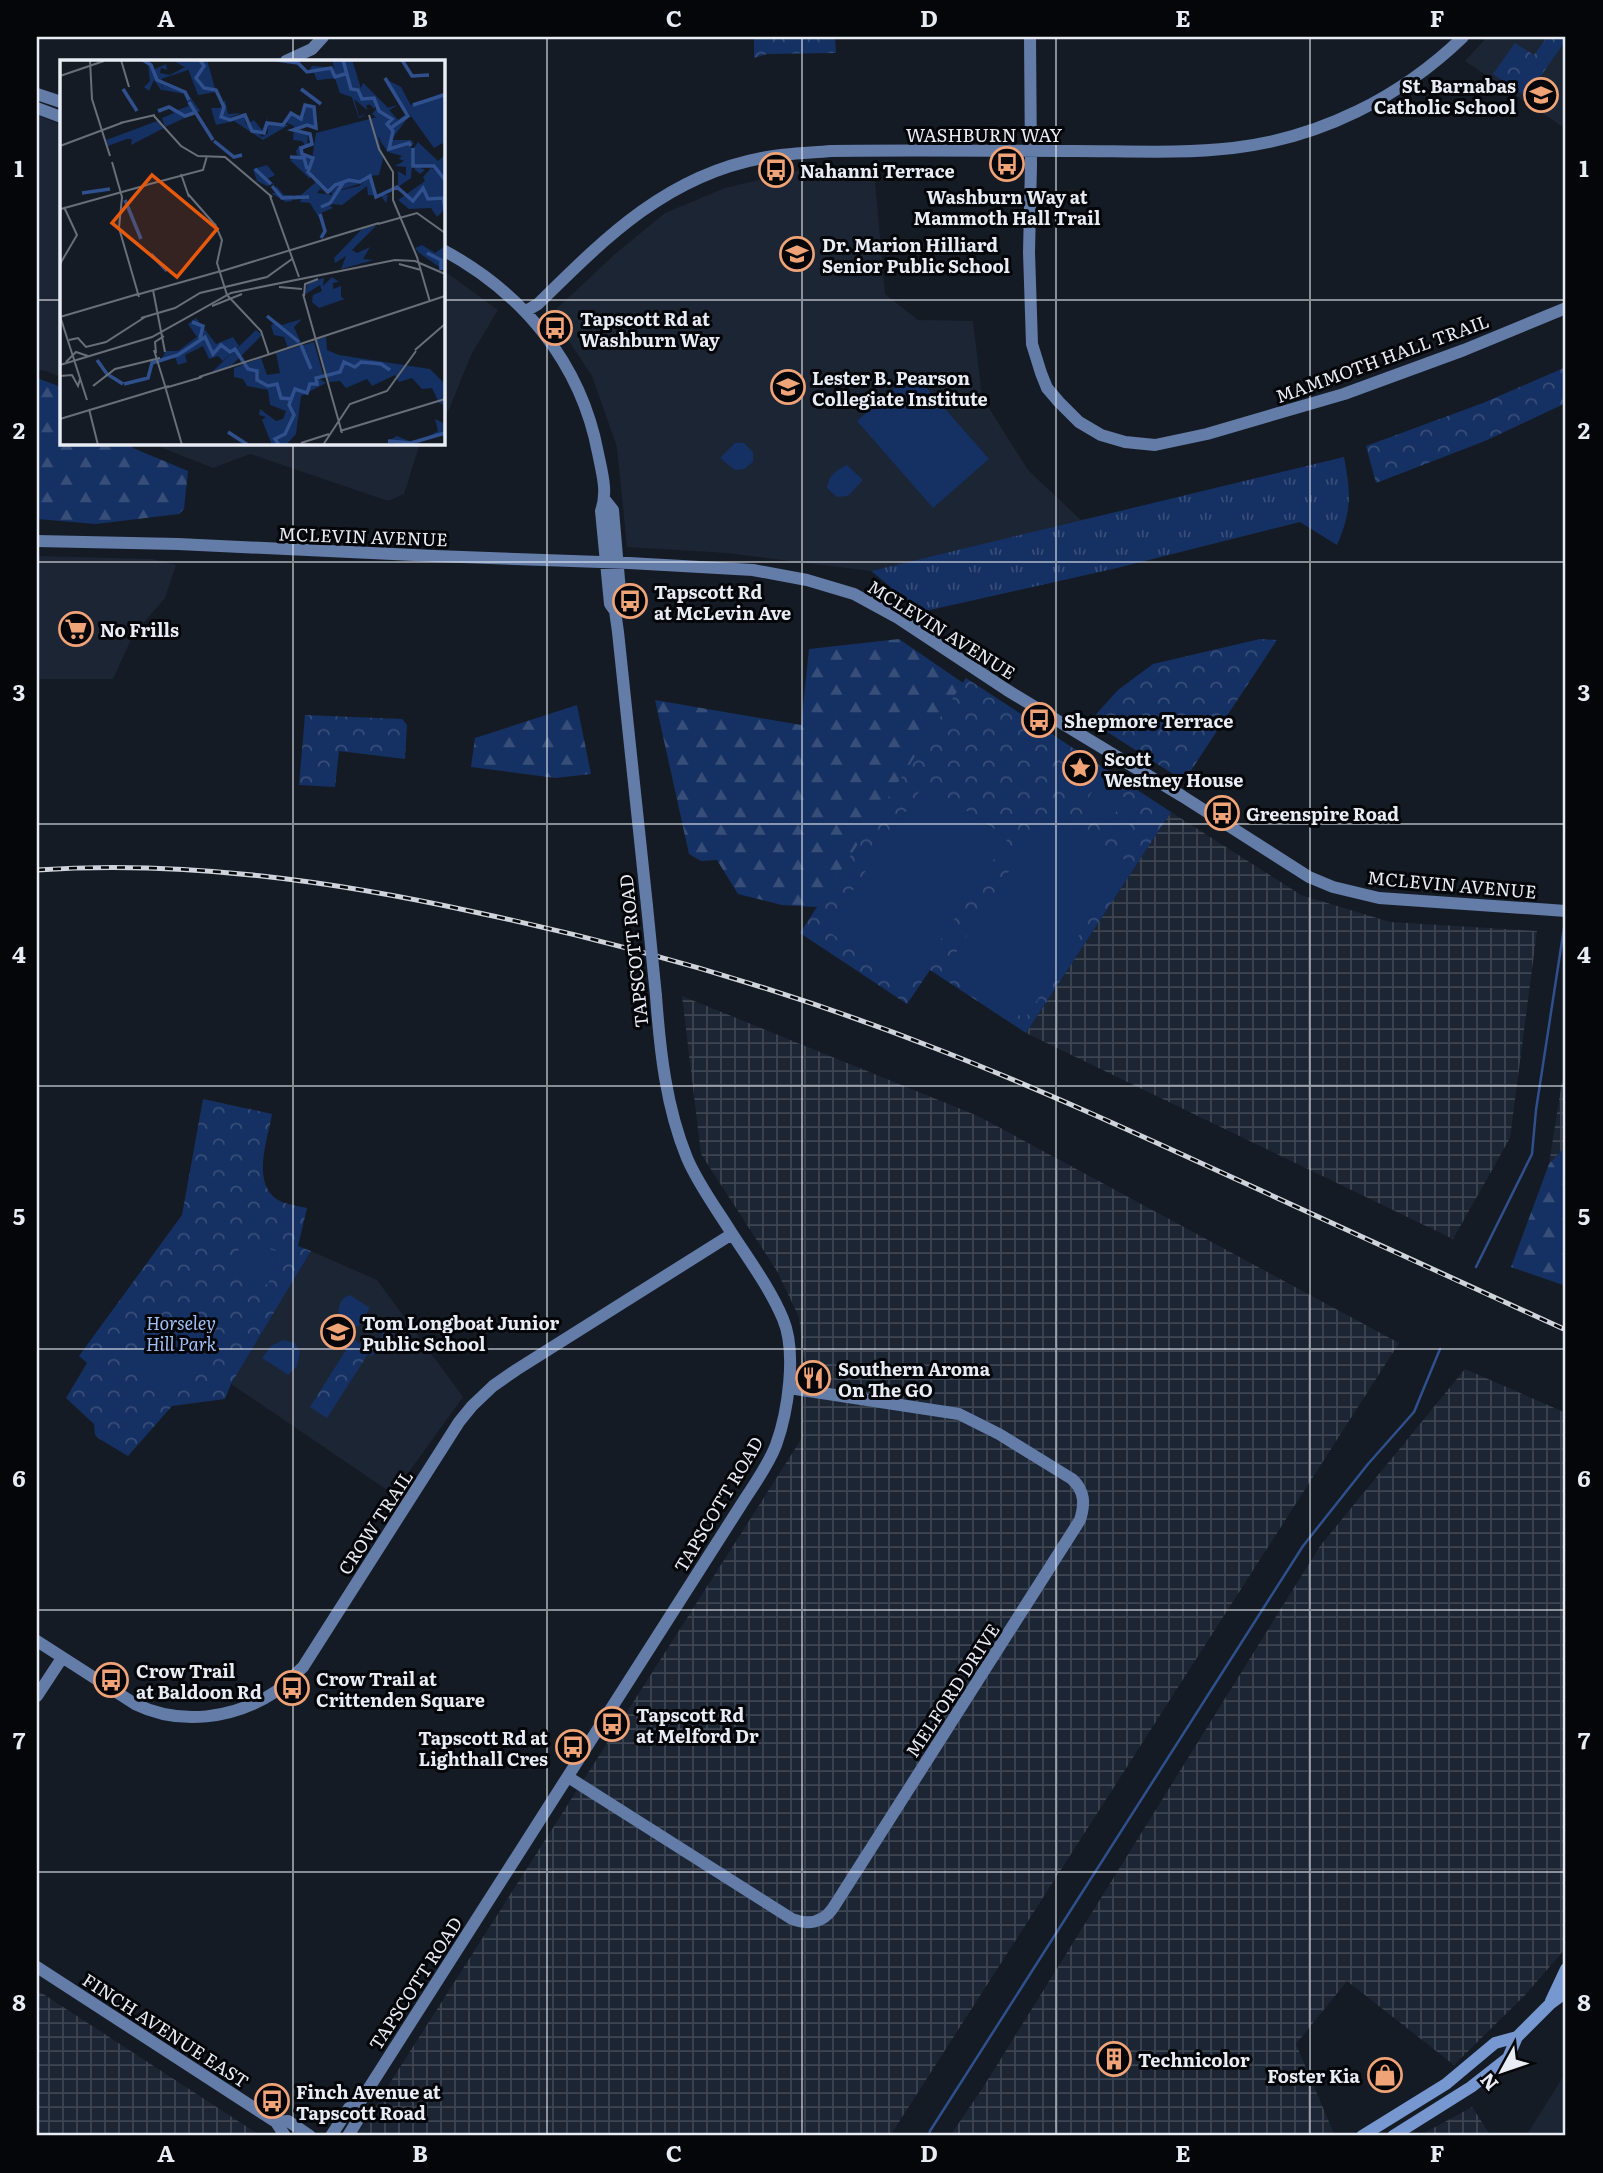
<svg xmlns="http://www.w3.org/2000/svg" width="1603" height="2173" font-family="Literata,serif">
  <style>
    .built { fill: #1c2534 }
    .industrial { fill: url(#industrial-grid) }
    .grass { fill: url(#grass-tufts) }
    .forest { fill: url(#forest-firs) }
    .park { fill: url(#park-crowns) }
    .garden { fill: #153062 }
    .lines { fill: none; stroke-linecap: round; stroke-linejoin: round }
    .stream { stroke: #2f508d; stroke-width: 2.5 }
    .secondary { stroke: #637ca8; stroke-width: 12 }
    .primary { stroke: #7797d0; stroke-width: 12 }
    .rail-casing { stroke: #cfd4dc; stroke-width: 5 }
    .rail { stroke: #040609; stroke-width: 2.5; stroke-dasharray: 8; stroke-linecap: butt }
    .secondary-bridge { stroke: #637ca8; stroke-width: 12 }
    .grid { fill: none; stroke: #e8ecf4; stroke-width: 2; stroke-opacity: 0.55 }
    .labels { text-anchor: middle; dominant-baseline: central; stroke-width: 6; stroke-linejoin: round; paint-order: stroke }
    .poi-label { font-size: 18px; font-weight: bold; fill: #e8ecf4; stroke: #040609; text-anchor: start }
    .street-label { font-size: 18px; fill: #e8ecf4; stroke: #040609 }
    .park-label { font-size: 18px; font-style: italic; fill: #a1bff5; stroke: #040609 }
    .inset-river { fill: none; stroke: #2f508d; stroke-width: 3.5 }
    .inset-road { fill: none; stroke: #696f78; stroke-width: 2 }
    .view { fill: #e8590c; fill-opacity: 0.15; stroke: #e8590c; stroke-width: 3.5 }
    .inset-edge { fill: none; stroke: #e8ecf4; stroke-width: 3.5 }
    .neatline { fill: none; stroke: #e8ecf4; stroke-width: 2.5 }
    .grid-label { font-size: 23px; text-anchor: middle; font-weight: bold; fill: #e8ecf4 }
  </style>
  <defs>
    <pattern id="industrial-grid" width="8" height="8" patternUnits="userSpaceOnUse" patternTransform="scale(1.75)"><rect width="8" height="8" fill="#1c2534"/><path d="M0 4h8M4 0v8" fill="none" stroke="#3d4552"/></pattern>
    <pattern id="grass-tufts" width="24" height="20" patternUnits="userSpaceOnUse" patternTransform="scale(1.75)"><rect width="24" height="20" fill="#153062"/><path d="M3 7l-1-3M5 7V3M7 7l1-3M15 17l-1-3M17 17v-4M19 17l1-3" fill="none" stroke="#374e79"/></pattern>
    <pattern id="forest-firs" width="22" height="20" patternUnits="userSpaceOnUse" patternTransform="scale(1.75)"><rect width="22" height="20" fill="#153062"/><path d="M5 1l3.5 6h-7zM16 11l3.5 6h-7z" fill="#374e79"/></pattern>
    <pattern id="park-crowns" width="20" height="18" patternUnits="userSpaceOnUse" patternTransform="scale(1.75)"><rect width="20" height="18" fill="#153062"/><path d="M2 6a3 3 0 1 1 6 0M12 15a3 3 0 1 1 6 0" fill="none" stroke="#374e79"/></pattern>
  </defs>
  <rect width="100%" height="100%" fill="#151b25"/>
  <!-- built -->
  <path class="built" d="M1487 37H1566V129L1465 61Z
    M37 115 61 125V377L46 371 37 370Z
    M813 167 874 169 885 294 918 320 973 321 982 397 1028 470 1082 521 871 571 727 553 627 547 617 447 592 376 551 314 615 254 665 213 725 188Z
    M443 270 498 310 471 355 448 412 443 410Z
    M150 443H420L404 494 388 501 250 454 213 468Z
    M37 556 152 559 176 565 165 598 133 635 113 679H37Z
    M311 1251 377 1280 463 1397 393 1494 231 1384Z
    M1566 2072V2136H1526Z"/>
  <!-- industrial -->
  <path class="industrial" d="M1171 812 1301 895 1390 922 1537 931 1510 1138 1453 1239 1026 1033Z
    M682 996 978 1116 1399 1343 890 2136H356L802 1438 805 1364 799 1317 777 1271 701 1154Z
    M1566 1056V1146L1549 1164Z
    M1465 1369 1566 1413V1948L1525 1995 1454 2065 1347 1981 1296 2044 1335 2136H950L982 2089 1320 1546Z
    M37 1990 261 2136H37Z
    M1472 2107 1491 2136H1419Z"/>
  <!-- grass -->
  <path class="grass" d="M1344 457C1351 494 1352 510 1337 545L1300 522 1117 568 921 612 871 571Z"/>
  <!-- forest -->
  <path class="forest" d="M37 378 61 387V443H131L133 448 188 471 184 509 179 514 96 524 37 519Z
    M899 639 969 687 838 895 816 907 782 905 738 894 717 860 701 861 689 854 655 700 801 725 809 649Z
    M577 705 591 774 555 778 471 767 475 738Z
    M1566 1146V1286L1511 1267 1549 1164Z"/>
  <!-- park -->
  <path class="park" d="M754 37H835L836 53 767 54 754 58Z
    M1547 37H1566V40L1526 97 1493 74 1515 43 1534 55Z
    M1566 367V403L1485 441 1376 483 1366 446 1483 403Z
    M1260 639 1277 640 1184 781 1090 721 1118 690 1153 664Z
    M966 678 1171 812 1026 1033 930 970 907 1004 800 933Z
    M305 715 402 719 407 725 405 759 339 751 335 787 299 785Z
    M203 1099 272 1114C268 1139 252 1179 275 1198 282 1204 298 1206 307 1208L298 1246 311 1251 231 1384 225 1399 172 1406 128 1456 98 1438 95 1435 94 1424 66 1398 87 1363 79 1356 182 1215Z
    M385 1322 396 1326C395 1333 391 1337 389 1345L380 1342Z
    M353 1339 360 1344 363 1340 377 1349 372 1356 368 1354 327 1418 310 1407Z"/>
  <!-- garden -->
  <path class="garden" d="M913 372 989 459 933 508 857 421Z
    M735 443H744L753 452V462L744 469 735 470 720 458Z
    M847 465 863 480 848 496 837 497 827 488C829 475 835 471 847 465Z
    M1099 781 1110 788 1094 813 1083 806Z
    M925 783 1008 838 910 986 826 930Z
    M1114 790 1125 798 1109 823 1098 815Z
    M1129 800 1140 808 1125 832 1113 825Z
    M1049 810 1127 861 1025 1019 946 968Z
    M247 1242 279 1252 268 1284C233 1293 225 1254 247 1242Z
    M350 1295 370 1308 358 1327 347 1326 339 1317C337 1307 340 1298 350 1295Z
    M185 1308 219 1348 166 1393 132 1353Z
    M283 1340 295 1343 300 1352 297 1366 288 1375 262 1358 271 1346Z"/>
  <g class="lines">
    <!-- stream -->
    <path class="stream" d="M1476 1267 1532 1154 1536 1110 1564 928
      M929 2136 930 2131 1303 1546 1368 1464 1414 1412 1440 1349"/>
    <!-- secondary -->
    <path class="secondary" d="M1030 37 1031 165 1029 252 1032 344 1041 373 1047 388 1059 402 1079 422 1101 435 1125 442 1155 445 1207 434 1344 394 1464 350 1566 308
      M286 61 312 49 323 37
      M37 94 61 102
      M37 108 61 117
      M443 250C523 293 581 363 598 453 602 473 608 492 601 511L610 604 615 611 618 632 647 906
      M526 311 538 304C604 239 666 176 762 158 785 153 808 153 831 151 912 150 993 151 1074 151 1127 151 1181 154 1233 148 1320 138 1401 97 1463 37
      M605 500 613 510 621 603 615 611
      M37 541 178 544 435 556 629 563 753 570 807 580 854 594 898 618 1007 690 1182 796 1309 877 1333 887 1379 898 1566 911
      M37 1641 135 1704C180 1726 234 1719 275 1692 286 1685 294 1675 303 1667L459 1422 472 1406 493 1386 516 1370 732 1234
      M37 1696 62 1658
      M568 1777 792 1919C808 1925 823 1923 833 1908L1080 1520C1085 1504 1085 1491 1072 1479L999 1434 959 1414 789 1388
      M37 1967 276 2122 285 2136
      M276 2122 288 2121 310 2136
      M331 2136 349 2108 360 2102 741 1505C753 1486 768 1466 776 1445 788 1412 797 1352 783 1319 770 1288 749 1260 731 1232 716 1208 698 1184 687 1158 666 1107 660 1051 656 996
      M348 2136 359 2118 360 2102"/>
    <!-- primary -->
    <path class="primary" d="M1551 2001 1566 1969
      M1362 2136 1446 2084 1495 2043 1517 2037
      M1393 2136 1471 2087 1508 2058 1517 2037 1550 2004 1566 1992"/>
    <!-- rail casing -->
    <g class="rail-casing">
      <path id="rail" d="M37 870C186 860 334 881 479 913 635 946 789 991 937 1049 1035 1087 1131 1131 1227 1175 1340 1227 1453 1279 1566 1330"/>
    </g>
    <!-- rail -->
    <use href="#rail" class="rail"/>
    <!-- secondary-bridge -->
    <path class="secondary-bridge" d="M647 906 656 996"/>
  </g>
  <!-- grid -->
  <path class="grid" d="M293 37V61M547 37V2136M802 37V2136M1056 37V2136M1310 37V2136M37 300H61M443 300H1566M293 443V2136M37 562H1566M37 824H1566M37 1086H1566M37 1349H1566M37 1610H1566M37 1872H1566"/>
  <!-- icons -->
  <defs>
    <g id="school-ring" transform="scale(1.75)"><circle r="9.5" fill="#040609" stroke="#efa376" stroke-width="1.5"/><path d="M0-5L7-2L0 1L-7-2ZM-4 1L0 2.5L4 1V4Q0 6-4 4Z" fill="#efa376"/></g>
    <g id="bus-ring" transform="scale(1.75)"><circle r="9.5" fill="#040609" stroke="#efa376" stroke-width="1.5"/><path d="M-5-6H5V4H4V6H2V4H-2V6H-4V4H-5ZM-3.5-4V0h7V-4ZM-3.5 1.2v1.5H-2V1.2ZM2 1.2v1.5H3.5V1.2Z" fill="#efa376"/></g>
    <g id="supermarket-ring" transform="scale(1.75)"><circle r="9.5" fill="#040609" stroke="#efa376" stroke-width="1.5"/><path d="M-6-5.5h2.5l.6 2H6L4.5 2H-2.5L-4.4-4H-6ZM-1.5 3.2a1.3 1.3 0 1 0 .1 0ZM3 3.2a1.3 1.3 0 1 0 .1 0Z" fill="#efa376"/></g>
    <g id="sight-ring" transform="scale(1.75)"><circle r="9.5" fill="#040609" stroke="#efa376" stroke-width="1.5"/><path d="M0-6L1.8-2.2L6-1.7L2.9 1.2L3.7 5.4L0 3.3L-3.7 5.4L-2.9 1.2L-6-1.7L-1.8-2.2Z" fill="#efa376"/></g>
    <g id="restaurant-ring" transform="scale(1.75)"><circle r="9.5" fill="#040609" stroke="#efa376" stroke-width="1.5"/><path d="M-5-6h1v4h1v-4h1v4h1v-4h1v5L-1.5 .5V6h-2V.5L-5-1ZM5-6V6H3V1.5H1.5Q1.5-4 5-6Z" fill="#efa376"/></g>
    <g id="building-ring" transform="scale(1.75)"><circle r="9.5" fill="#040609" stroke="#efa376" stroke-width="1.5"/><path d="M-4-6H4V6H1V3H-1V6H-4ZM-2.5-4.3h1.7v1.8h-1.7ZM.8-4.3h1.7v1.8H.8ZM-2.5-1h1.7V.8h-1.7ZM.8-1h1.7V.8H.8Z" fill="#efa376"/></g>
    <g id="shop-ring" transform="scale(1.75)"><circle r="9.5" fill="#040609" stroke="#efa376" stroke-width="1.5"/><path d="M-5-2.5h2.3a2.7 3.5 0 0 1 5.4 0H5L5.5 6h-11ZM-1.5-2.5h3a1.5 2.3 0 0 0-3 0Z" fill="#efa376"/></g>
  </defs>
  <g fill-rule="evenodd">
    <use href="#school-ring" x="1541" y="95"/>
    <use href="#bus-ring" x="1007" y="164"/>
    <use href="#bus-ring" x="776" y="170"/>
    <use href="#school-ring" x="797" y="254"/>
    <use href="#bus-ring" x="555" y="328"/>
    <use href="#school-ring" x="788" y="387"/>
    <use href="#bus-ring" x="630" y="601"/>
    <use href="#supermarket-ring" x="76" y="629"/>
    <use href="#bus-ring" x="1039" y="720"/>
    <use href="#sight-ring" x="1080" y="768"/>
    <use href="#bus-ring" x="1222" y="813"/>
    <use href="#school-ring" x="338" y="1332"/>
    <use href="#restaurant-ring" x="813" y="1378"/>
    <use href="#bus-ring" x="111" y="1680"/>
    <use href="#bus-ring" x="292" y="1688"/>
    <use href="#bus-ring" x="612" y="1724"/>
    <use href="#bus-ring" x="573" y="1747"/>
    <use href="#building-ring" x="1114" y="2059"/>
    <use href="#shop-ring" x="1385" y="2075"/>
    <use href="#bus-ring" x="272" y="2101"/>
  </g>
  <g class="labels">
    <!-- poi labels -->
    <g class="poi-label">
      <text x="1516" y="85" text-anchor="end">St. Barnabas<tspan x="1516" dy="21">Catholic School</tspan></text>
      <text x="800" y="170">Nahanni Terrace</text>
      <text x="1007" y="196" text-anchor="middle">Washburn Way at<tspan x="1007" dy="21">Mammoth Hall Trail</tspan></text>
      <text x="822" y="244">Dr. Marion Hilliard<tspan x="822" dy="21">Senior Public School</tspan></text>
      <text x="580" y="318">Tapscott Rd at<tspan x="580" dy="21">Washburn Way</tspan></text>
      <text x="812" y="377">Lester B. Pearson<tspan x="812" dy="21">Collegiate Institute</tspan></text>
      <text x="654" y="591">Tapscott Rd<tspan x="654" dy="21">at McLevin Ave</tspan></text>
      <text x="100" y="629">No Frills</text>
      <text x="1064" y="720">Shepmore Terrace</text>
      <text x="1104" y="758">Scott<tspan x="1104" dy="21">Westney House</tspan></text>
      <text x="1246" y="813">Greenspire Road</text>
      <text x="362" y="1322">Tom Longboat Junior<tspan x="362" dy="21">Public School</tspan></text>
      <text x="838" y="1368">Southern Aroma<tspan x="838" dy="21">On The GO</tspan></text>
      <text x="136" y="1670">Crow Trail<tspan x="136" dy="21">at Baldoon Rd</tspan></text>
      <text x="316" y="1678">Crow Trail at<tspan x="316" dy="21">Crittenden Square</tspan></text>
      <text x="636" y="1714">Tapscott Rd<tspan x="636" dy="21">at Melford Dr</tspan></text>
      <text x="548" y="1737" text-anchor="end">Tapscott Rd at<tspan x="548" dy="21">Lighthall Cres</tspan></text>
      <text x="1138" y="2059">Technicolor</text>
      <text x="1360" y="2075" text-anchor="end">Foster Kia</text>
      <text x="296" y="2091">Finch Avenue at<tspan x="296" dy="21">Tapscott Road</tspan></text>
    </g>
    <!-- street labels -->
    <g class="street-label">
      <text x="984" y="134">WASHBURN WAY</text>
      <text transform="translate(1382 358) rotate(-20)">MAMMOTH HALL TRAIL</text>
      <text transform="translate(363 536) rotate(2)">MCLEVIN AVENUE</text>
      <text transform="translate(942 629) rotate(32)">MCLEVIN AVENUE</text>
      <text transform="translate(1452 884) rotate(5)">MCLEVIN AVENUE</text>
      <text transform="translate(633 951) rotate(-96)">TAPSCOTT ROAD</text>
      <text transform="translate(718 1504) rotate(-59)">TAPSCOTT ROAD</text>
      <text transform="translate(375 1522) rotate(-57)">CROW TRAIL</text>
      <text transform="translate(952 1690) rotate(-57)">MELFORD DRIVE</text>
      <text transform="translate(415 1983) rotate(-57)">TAPSCOTT ROAD</text>
      <text transform="translate(166 2030) rotate(33)">FINCH AVENUE EAST</text>
    </g>
    <!-- park labels -->
    <g class="park-label">
      <text x="181" y="1322">Horseley<tspan x="181" dy="21">Hill Park</tspan></text>
    </g>
  </g>
  <!-- overview -->
  <g transform="translate(60 60)">
    <rect width="385" height="385" fill="#151b25"/>
    <path d="M112 0H147L156 32 138 35 128 9ZM103 21 126 31 140 51 105 67 102 58 114 53 109 48 100 53 99 49 109 47 115 51 129 46 124 34 103 30 102 23 110 28ZM100 60 104 68 71 85 72 79H67L48 86 46 80ZM317 165 292 190 297 193 310 187 303 199 314 200 281 209 286 196 275 203 274 198 302 169ZM272 217 279 222 273 223V229L281 226V237L285 239 259 248 252 242 253 235 262 231 260 225 244 235 248 222 264 218 263 226ZM196 270 202 275 171 306 152 312Z" fill="#153062"/>
    <path d="M292 0 301 29 303 23 328 48 338 45 329 50 338 60 346 54 327 20 341 27 370 81 343 45 349 56 331 80H351L354 84 346 83 353 89 358 82 378 101 385 95V155L383 151 377 157 371 148 349 149 338 140 365 121 363 117 371 108 376 110 367 105 359 107 365 110 360 114 354 109 359 105H352L351 118 338 127V111L346 116V107L335 106 344 101 339 99 342 96 328 92 320 81 323 66 313 54 318 49 315 40V49L306 42 307 50 294 39 299 57 307 52 299 58 292 37 280 33 275 18 257 20 254 13H248L252 6 274 8 273 1ZM106 4 107 10 101 8 100 13 110 15 127 6 128 10 101 19 111 28 102 23 103 30H101L94 20 89 31 84 27 90 21 88 5 93 10ZM165 40 168 54 181 53 167 59 184 56 186 65 194 60 202 70 208 56 204 72H197L202 77 208 73V63L229 65 203 80 174 61 156 65 151 48H160ZM245 46 253 47 256 66 242 65 234 72 248 74 247 88 242 81 233 80 234 66 225 62 231 53 244 57ZM240 85 241 94 251 99 250 119 230 100 238 98 236 91ZM299 108 319 115 311 116V124L314 135H328L326 143 321 136 308 135 307 126 282 145 271 144 272 132 299 126 305 121V116L301 121ZM256 122 264 132 260 129 257 133 272 135 268 144 273 148 261 153V161L250 143 240 142 242 138 234 140 237 136 233 135 232 141 226 142 211 133H216V126L224 135H241Z" fill="#153062"/>
    <path d="M292 0 301 29 303 23 328 48 338 45 329 50 338 60 346 54 327 20 341 27 348 46 385 32V82L374 88 343 45 349 56 331 80H351L354 84 346 83 351 88 342 95 328 92 318 76 323 99 319 115H307L299 124 266 134 250 112 256 73 317 57 312 54 318 47 315 40 313 49 312 43 305 46 294 39 299 57 308 55 299 58 292 37 280 33 275 18 257 20 254 13H248L252 6 274 8 273 1ZM207 105 215 115 207 119 214 124 207 126 197 121 193 109ZM362 185 375 193 385 186V211L358 192 355 188ZM136 258 156 284 173 277 179 286 163 301 158 296 149 299 143 286 125 295 127 302 118 305 115 297 99 303 106 291H118L137 277 128 264ZM242 259 234 267 241 283 228 288 224 277 214 275 211 266 216 261 222 265ZM266 277 267 290 279 295 370 309 385 324V345L379 343 372 328 362 329 352 318 339 322 335 315 312 326 307 319 286 328 280 321 269 322 255 280ZM254 282 263 314 260 319 266 323 241 336 236 374 226 385H212L202 360 206 357 199 355 200 349 216 361 223 359 226 351 210 345 208 330 187 326 183 319 174 317V308L201 298 207 315 220 313 216 293ZM375 359 385 364V377L377 375 358 383 328 381 337 376 351 382 367 377 378 371Z" fill="#153062"/>
    <path class="inset-river" d="M83 0 91 5 97 20 125 32 129 40M140 0 144 6 136 18 144 28 156 30 164 47 161 57 170 60 185 55 192 71 204 73 207 63 223 65 231 53 241 59 245 45 254 47 256 68 247 65 233 70 250 74 252 84 241 88 242 94 253 98 248 112 268 132 275 125 289 120 300 122 310 116 316 137 337 127 353 141 363 128 368 139 383 138 385 149M217 0 238 3 247 12 271 8 275 17 285 14M283 0 291 29 298 30 302 39 314 38 319 51 332 59 327 64 333 71 329 89 349 83 351 86M342 0 352 16 369 15M325 18 348 56 332 67M63 29 77 51M241 29 261 44M129 42 153 80M353 45 384 35M98 51 109 47 125 56 134 53M154 81 174 97 182 95M353 88V106H374L385 120M230 97 244 98 247 109M195 109 211 124M212 126 222 138 249 137M22 133 50 129M65 140 81 179M261 147 270 143 283 123M260 154 265 171 261 178M367 193 381 200V210M91 194 107 211M207 256 239 282M132 262 143 266 140 279M241 285 251 309M37 300 47 314 63 324M64 324 88 318 92 303 118 295 145 277 153 294 161 285 170 292 175 289 188 309 197 311V320L208 326 217 324 221 338 232 339M168 372 188 385M328 381 351 383 385 373M219 385 215 379 225 374 234 355 229 345 235 329 247 333 250 324H257L256 318 280 312 284 302 295 307 301 302 321 304 330 310"/>
    <path class="inset-road" d="M30 0 32 39 50 96M61 0 69 27M0 16 44 1M309 55 319 89 333 112V140L357 197 370 242M94 56 121 86 138 96 165 97 212 137M60 63 95 55M0 86 64 62M52 102 62 137 59 168 79 237M121 114 129 137M86 125 143 110 147 96M128 134 156 166M210 136 239 217M1 149 87 125M155 164 162 180 157 203 167 235 201 271 209 295M318 164 357 153 385 173M266 179 319 163M0 204 17 175 4 147M339 204 361 210M159 212 270 178M219 227 242 229M93 230 105 292M243 234 282 373M76 235 161 211M244 236 245 224 258 219M152 246 182 234M0 256 27 340M0 257 78 234M81 258 115 248 140 233 207 217 232 199M9 280 18 278 26 287 46 282 85 257M94 290 106 329M355 290 385 264M96 293 95 282 104 276M207 295 385 236M6 302 16 292 28 296M0 305 92 277 171 233 335 200 355 201 385 214M0 316 12 315 18 326 20 319M139 317 210 294M33 326 55 309 100 298M105 326 122 385M105 328 142 317M29 349 38 385M0 359 109 326M280 371 385 339M241 383 269 374M263 385 290 344 327 331 356 291"/>
    <path class="view" d="M92 115 157 169 117 217 52 163Z"/>
    <rect width="385" height="385" class="inset-edge"/>
  </g>
  <!-- border -->
  <rect width="1603" height="2173" fill="none" stroke="#040609" stroke-width="77"/>
  <!-- north arrow -->
  <g transform="translate(1502 2071) rotate(230)" stroke="#040609" stroke-width="5" paint-order="stroke">
  <path d="M0-5L12 26L0 18L-12 26Z" fill="#e8ecf4"/>
  <text y="-10" font-size="19" font-weight="bold" text-anchor="middle" fill="#e8ecf4">N</text>
  </g>
  <rect x="38" y="38" width="1526" height="2096" class="neatline"/>
  <g class="grid-label">
    <text x="166" y="27">A</text>
    <text x="420" y="27">B</text>
    <text x="674" y="27">C</text>
    <text x="929" y="27">D</text>
    <text x="1183" y="27">E</text>
    <text x="1437" y="27">F</text>
    <text x="19" y="177">1</text>
    <text x="1584" y="177">1</text>
    <text x="19" y="439">2</text>
    <text x="1584" y="439">2</text>
    <text x="19" y="701">3</text>
    <text x="1584" y="701">3</text>
    <text x="19" y="963">4</text>
    <text x="1584" y="963">4</text>
    <text x="19" y="1225">5</text>
    <text x="1584" y="1225">5</text>
    <text x="19" y="1487">6</text>
    <text x="1584" y="1487">6</text>
    <text x="19" y="1749">7</text>
    <text x="1584" y="1749">7</text>
    <text x="19" y="2011">8</text>
    <text x="1584" y="2011">8</text>
    <text x="166" y="2162">A</text>
    <text x="420" y="2162">B</text>
    <text x="674" y="2162">C</text>
    <text x="929" y="2162">D</text>
    <text x="1183" y="2162">E</text>
    <text x="1437" y="2162">F</text>
  </g>
</svg>
